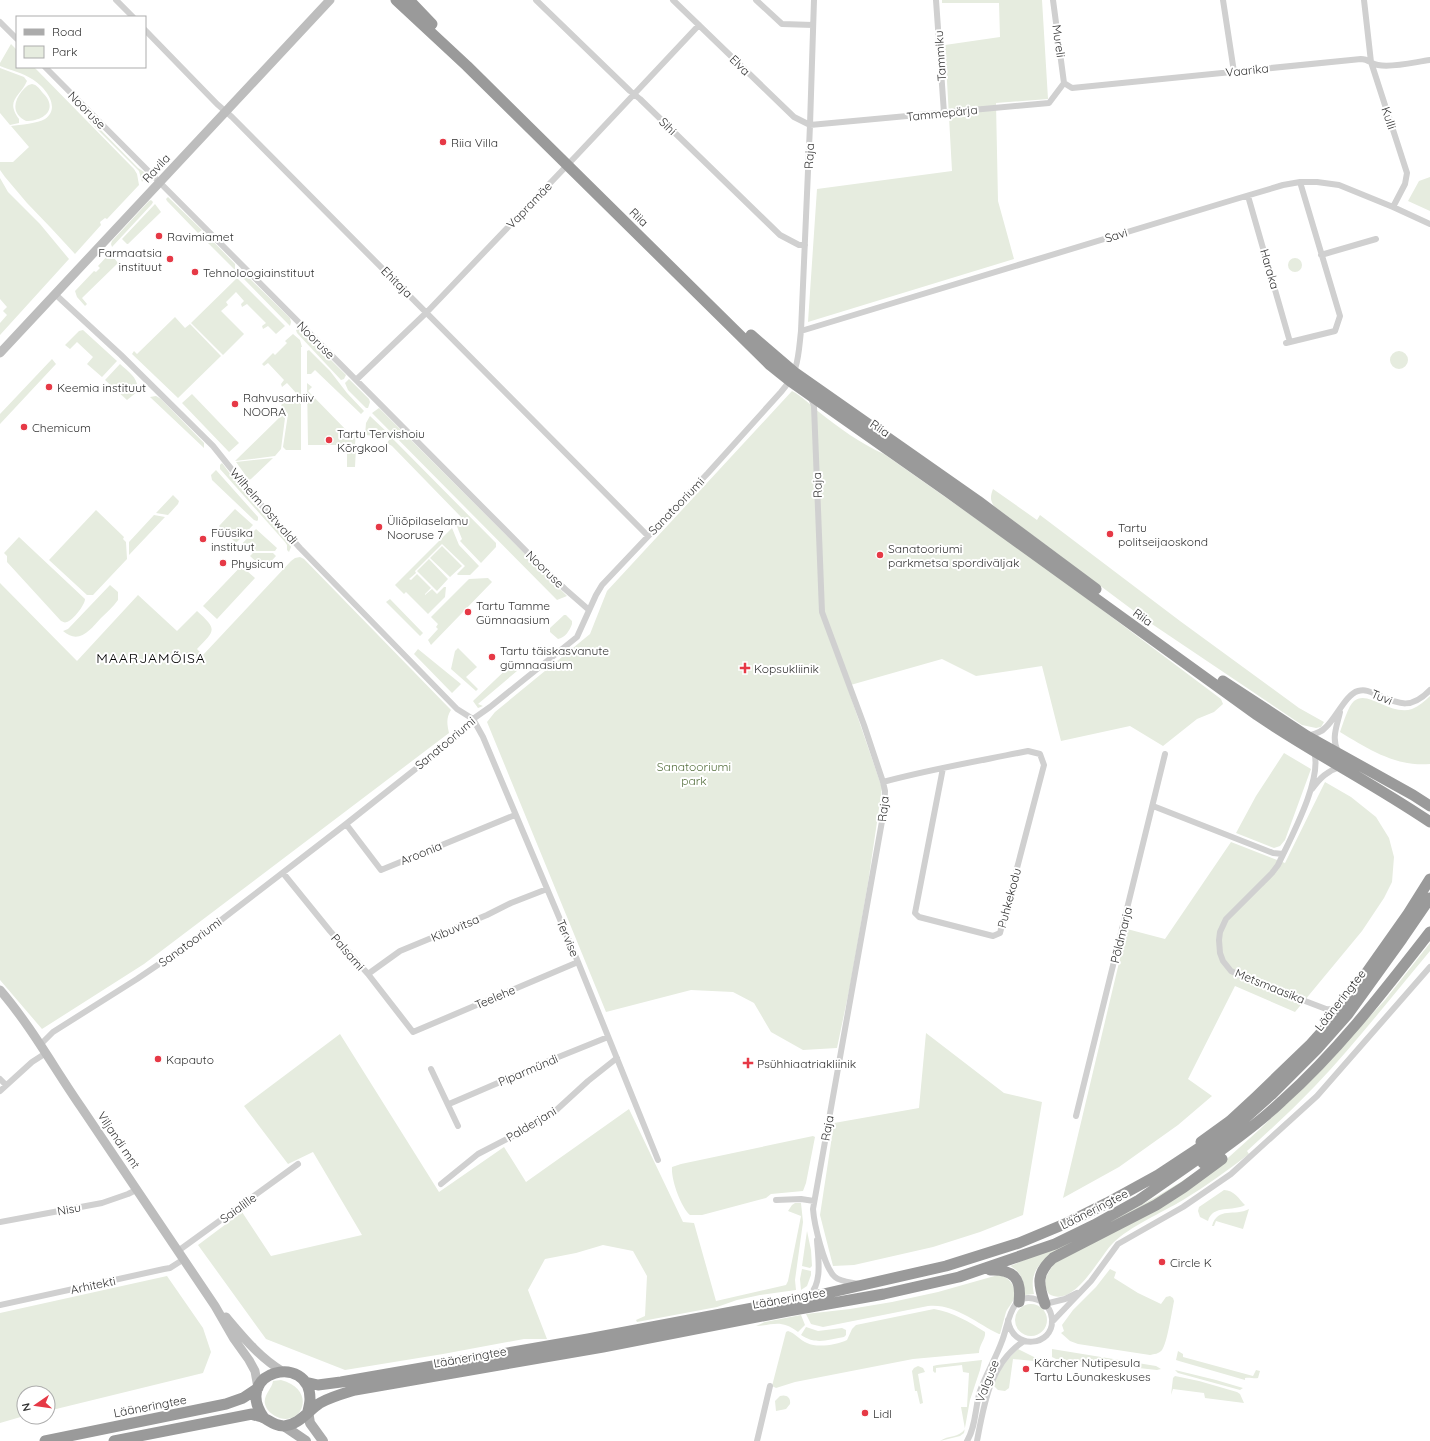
<svg xmlns="http://www.w3.org/2000/svg" width="1430" height="1441" font-family="Quicksand,sans-serif">
  <style>
    .green { fill: #e6ecdf }
    .lines { fill: none; stroke-linecap: round; stroke-linejoin: round }
    .street { stroke: #d0d0d0; stroke-width: 6 }
    .secondary { stroke: #bdbdbd; stroke-width: 9 }
    .primary { stroke: #ababab; stroke-width: 10 }
    .highway { stroke: #9a9a9a; stroke-width: 11 }
    .poi-dot { fill: #e63946; stroke: #fff; stroke-width: 1.5 }
    .labels { text-anchor: middle; dominant-baseline: central; stroke-width: 4; stroke-linejoin: round; paint-order: stroke }
    .street-label { font-size: 12px; fill: #333; stroke: #fff }
    .poi-label { font-size: 12px; fill: #333; stroke: #fff; text-anchor: start }
    .park-label { font-size: 12px; fill: #56703f; stroke: #fff }
    .quarter-label { font-size: 14px; letter-spacing: 1px; fill: #000; stroke: #fff }
  </style>
  <rect width="100%" height="100%" fill="#fff"/>
  <!-- green -->
  <path class="green" d="M942 0H1042L1048 99 996 103 998 201 1014 259 808 322 817 189 952 171 945 45 1000 37 999 3H942Z
    M11 44 17 50V67H34L134 169 137 174 139 185 107 219 105 218 100 222 101 225 75 254 51 228 27 203 5 177 0 170V162H13L29 147 11 126C20 125 38 123 45 119 62 107 44 86 32 79 23 73 10 70 0 66V63Z
    M0 68 24 77 27 81C20 97 5 100 19 119V123L10 125 0 113Z
    M32 84C37 85 39 88 42 92 59 108 45 121 26 121 12 114 13 102 22 91 25 88 27 85 32 84Z
    M89 121H92L138 168 144 172 145 177 142 182 139 171Z
    M1430 177V211L1408 201 1419 181Z
    M0 178 8 192 40 224 69 259 0 335V323L7 315 3 311 7 307 0 299Z
    M168 197 202 230 198 233 167 201 166 199Z
    M151 200 153 202 152 204 112 247 111 244 112 241 149 201Z
    M155 204 161 212 128 244H127L122 239Z
    M204 232 235 264V270L201 236Z
    M110 253 118 263 82 298 87 304 85 306 77 297 75 291 94 271 96 272 100 268 98 266Z
    M1288 265a7 7 0 1 1 14 0a7 7 0 1 1-14 0Z
    M245 274 290 318 291 322 290 326 240 275Z
    M237 278 285 326 276 334 268 326 263 329 262 326 266 323 247 304 242 307 241 304 244 301 236 292 226 302 228 305 221 311 244 334 223 355 191 323Z
    M175 317 185 328 190 324 221 356 178 398 132 354 134 351 137 354Z
    M300 329 346 375 344 379 341 380 297 333 296 330Z
    M83 330 117 361 102 377 87 364 93 357 77 342 70 349 65 345 79 331Z
    M293 334 300 340 302 347H301V450H286L283 447 288 414 281 405 285 402 288 403 297 394 287 383 282 387 281 384 284 380 268 363 264 366 262 364 273 353 275 355 287 343 285 341Z
    M309 350 330 371 347 393 364 411 361 414 315 370 311 374H307V351Z
    M1390 360a9 9 0 1 1 18 0a9 9 0 1 1-18 0Z
    M52 359 56 364 0 424V414Z
    M120 364C129 372 140 379 137 392L127 400 105 380Z
    M349 379 369 399 370 402 368 408H366L348 390 345 383Z
    M307 383 312 387 308 391 351 435 356 431 355 445H308Z
    M792 391C802 396 810 405 819 412 838 427 861 444 884 454L1049 570 1221 699 1223 704 1214 712 1197 719 1163 746 1130 726 1061 741 1042 666 976 676 942 659 847 686 882 788 868 883 850 986 837 1048 803 1050 771 1032 754 1003 733 992 691 990 606 1012 487 722 495 712 590 634 607 591Z
    M192 394 239 443 229 452 182 403Z
    M156 396 161 399 204 443V448L150 397Z
    M379 408 567 596 557 600 372 413Z
    M283 416 285 418 281 449 275 456 235 461 280 417Z
    M370 416 389 434 383 440 376 436 365 435 366 423Z
    M391 437 496 543V547L481 563 461 542 460 541 462 539 456 524 462 518 392 446 387 443Z
    M347 448H356L355 467H347Z
    M273 458 251 479 249 480 236 462Z
    M222 463 250 500 289 542 291 547 289 552 287 550V545L285 542 220 469V465Z
    M216 470 258 517V520L257 521 254 520 212 480 211 475Z
    M993 489 1037 520 1040 515 1180 621 1299 708 1324 722 1321 727 1316 728 1302 725 1146 620 995 507C990 501 990 497 993 489Z
    M173 495 179 501 178 504 168 515 156 513Z
    M235 509 253 525 236 543 219 526Z
    M96 510 124 537 123 539 126 542 127 559 93 595H87L49 560Z
    M154 515 165 517 129 555V542Z
    M452 528 459 545 479 566 470 575H458L457 574 465 566 442 544 415 571 416 573 409 579 411 580 417 574 431 588 425 594V595L432 589 437 594 444 587H446L445 597 428 614 406 592 404 594 395 585Z
    M256 529 277 548 275 551H244L240 546Z
    M19 537 85 599C85 605 73 620 67 622 64 623 64 622 61 621L7 562V556L4 553Z
    M442 546 462 566 450 577 430 558Z
    M253 553H273L276 556 264 569 250 556Z
    M300 557 304 559 451 710C446 718 447 724 449 733L144 964 42 1029 0 980V583L77 661 138 595 177 631 197 611C218 630 215 630 197 649L203 655 291 561 295 558Z
    M429 559 448 579 437 591 417 571Z
    M246 561 251 566 247 571 255 578 217 619 203 606Z
    M488 578 492 582 431 645 428 640 438 629 436 627 438 624 431 617 469 579Z
    M110 585 118 592V600C113 607 107 612 101 618 90 630 79 645 63 631L68 629Z
    M390 599 423 633 420 636 386 602Z
    M564 615H566L572 621V624C570 630 565 638 558 639L550 632V628Z
    M458 648 477 667 466 677 478 689 476 691 451 669 455 651Z
    M418 649 461 684 452 693 414 654Z
    M514 662 516 663 517 671 478 704 483 706 478 708 473 701Z
    M1430 696V764C1396 767 1368 749 1340 732 1343 724 1348 706 1354 701 1368 689 1390 716 1412 709 1419 706 1425 701 1430 696Z
    M1284 753 1311 769 1285 840 1280 846 1274 848 1236 833 1256 796Z
    M1325 782 1351 797 1376 817 1389 838 1394 857 1392 882 1384 898 1362 931 1295 1012 1235 986 1188 1079 1212 1096 1178 1125 1119 1167 1063 1198 1127 929 1165 939 1231 842 1285 863Z
    M1430 943V951C1392 996 1356 1043 1315 1086 1293 1109 1270 1130 1247 1151L1249 1154C1228 1170 1206 1186 1183 1200 1163 1212 1129 1227 1113 1243 1099 1257 1074 1309 1049 1294 1040 1281 1049 1271 1057 1260L1219 1166 1260 1129 1319 1071 1385 1000Z
    M926 1033 1004 1093 1042 1102 1023 1215 980 1232 933 1247 854 1265 833 1266 820 1215 834 1123 919 1108Z
    M340 1034 439 1192 504 1147 526 1182 629 1109 683 1222 694 1223 716 1301 786 1285 788 1281 801 1216 788 1211 792 1205 795 1203H801L803 1222 795 1280 796 1290 760 1295 737 1300 717 1307 637 1322 636 1320 645 1316 647 1276 633 1251 603 1245 576 1253 545 1259 528 1290 547 1339H524L443 1354 345 1370 266 1339 198 1245 242 1212 271 1256 362 1235 313 1152 288 1164 244 1106Z
    M813 1136 815 1137 806 1183 803 1191 771 1194 766 1198 702 1215H690C681 1207 671 1180 672 1167L681 1164Z
    M1202 1168 1168 1193 1041 1263C1033 1272 1031 1282 1034 1294L1025 1295C1024 1282 1022 1272 1010 1266 1077 1239 1142 1209 1202 1168Z
    M1224 1190C1234 1190 1239 1199 1245 1205 1233 1212 1213 1204 1208 1221L1200 1217 1198 1211 1199 1207Z
    M1249 1209 1243 1229 1216 1221 1214 1226H1212C1218 1206 1234 1217 1249 1209Z
    M807 1231 811 1250 812 1266 810 1268 802 1266Z
    M802 1269 811 1271V1275L807 1286 801 1290 800 1279Z
    M1110 1269 1116 1272 1114 1278 1138 1293 1161 1304 1166 1297 1170 1296 1173 1298 1174 1301C1172 1311 1167 1344 1162 1350 1159 1354 1154 1354 1150 1355L1078 1344 1070 1341 1061 1333 1064 1331 1062 1325 1073 1310 1096 1287Z
    M998 1275C1009 1276 1017 1287 1014 1298 1013 1303 1008 1307 1006 1312 1004 1319 1002 1327 1000 1334H999C976 1323 954 1303 928 1306L823 1327 811 1324 806 1314 850 1309 892 1302 938 1292Z
    M167 1276 203 1328 211 1352 203 1373 48 1411V1393H24V1416L0 1423V1313Z
    M1015 1320a16 16 0 1 1 32 0a16 16 0 1 1-32 0Z
    M934 1309C953 1312 969 1322 985 1332 986 1339 979 1344 979 1353L913 1359 795 1382 776 1388 772 1386 786 1332 788 1331C795 1333 800 1340 807 1343 817 1348 836 1345 847 1340L852 1329 856 1325Z
    M801 1315 805 1325 798 1332C781 1319 774 1325 756 1326L765 1322Z
    M806 1327 818 1331 842 1328 846 1330V1335L844 1337C827 1340 816 1345 801 1335Z
    M1018 1349 1036 1358 1054 1363 1013 1359 1009 1388 1005 1391 998 1390 994 1386C996 1372 1008 1359 1018 1349Z
    M1052 1349 1156 1366 1161 1369 1157 1370 1056 1359 1052 1357Z
    M1178 1351 1183 1354V1357L1253 1376 1256 1370 1260 1371 1258 1378C1254 1379 1250 1377 1245 1378V1380L1179 1361 1176 1360Z
    M982 1360 980 1370 970 1400 964 1433 960 1436 940 1441C948 1435 959 1438 965 1429L961 1407H967L969 1373 963 1372 962 1365 936 1368V1372L935 1373 933 1371V1366L937 1365Z
    M918 1366 923 1368 925 1372 918 1374 923 1403 920 1404 917 1391H915L912 1371 914 1368Z
    M1175 1370 1216 1380 1243 1388 1240 1390 1178 1373Z
    M1175 1376 1199 1381 1237 1392 1240 1394 1244 1403 1205 1398 1204 1393 1173 1389 1171 1395 1173 1378Z
    M281 1380C319 1390 301 1430 275 1416 270 1413 266 1409 265 1404 263 1395 272 1389 273 1381Z
    M780 1396C787 1394 791 1398 790 1404L786 1409 776 1411 775 1401Z"/>
  <g class="lines">
    <!-- street -->
    <path class="street" d="M116 0 133 17
      M536 0 630 91 640 99 780 235 799 245H805
      M673 0 794 117 810 125 1049 103 1064 83
      M756 0 782 24 813 25
      M936 0 944 113
      M1053 0 1064 83
      M1223 0 1234 72
      M1364 0 1371 62 1407 173 1405 184 1393 207
      M0 22 17 39
      M145 30 217 104 232 117 648 536
      M45 67 532 557 565 589 589 610
      M1064 83 1072 88 1361 59C1369 59 1371 64 1378 65 1393 68 1415 62 1430 60
      M1248 196 1290 342
      M1321 255 1376 239
      M55 294 121 355 213 446 254 497 300 548 457 709 473 719 483 737 578 962 658 1160
      M801 331 1236 199 1283 185 1300 182H1317L1339 185 1393 207 1430 224
      M1286 343 1335 331 1340 316 1300 182
      M356 380 427 312 576 156 699 25
      M811 398 814 406 822 612 864 725 883 782 885 791 884 810 813 1209C814 1223 824 1268 835 1277 841 1282 851 1282 859 1284
      M1307 736C1314 734 1321 733 1326 727 1336 718 1346 694 1358 691 1366 689 1371 692 1378 695 1400 705 1412 709 1430 690
      M1314 752C1323 779 1290 839 1278 865L1272 873 1226 919 1220 932 1219 940 1220 953 1223 961 1231 971 1250 980 1326 1009C1333 1010 1336 1008 1341 1003
      M1338 752C1331 738 1337 726 1340 712
      M883 782C927 770 973 762 1018 753L1028 751 1040 754 1044 765 1000 933 993 936 919 917 915 913 943 768
      M1312 789C1320 778 1327 771 1340 767
      M1153 806 1273 853 1283 854
      M346 824 381 870 515 815
      M283 873 330 931 368 974 413 1032 578 962
      M368 974 400 951 487 915 511 903 547 889
      M41 1044 53 1032 137 979 199 937 346 824 461 733 473 719 490 707 577 637 596 595 602 585 708 473 781 392C799 371 798 357 801 331L810 125 814 0
      M431 1069 458 1126
      M0 1079 6 1085
      M0 1091 32 1062 46 1053
      M449 1104 551 1060 608 1037
      M1076 1116 1165 754
      M441 1184 478 1154 534 1125 552 1114 588 1081 617 1058
      M776 1200 801 1199 814 1201
      M0 1222 102 1203 128 1194 136 1190
      M178 1251 298 1164
      M809 1296C823 1283 818 1257 817 1240
      M1045 1304 1065 1299 1077 1293
      M0 1305 164 1269 170 1268 184 1259
      M1052 1322 1091 1281 1118 1244 1183 1207 1231 1174 1317 1096 1430 967
      M757 1441 770 1386
      M967 1441C976 1427 975 1407 980 1391 986 1374 996 1358 1002 1341 1009 1324 1010 1289 1038 1300 1046 1303 1051 1310 1052 1319 1054 1347 1012 1351 1008 1320
      M977 1441C984 1404 990 1363 1024 1341"/>
    <!-- secondary -->
    <path class="secondary" d="M0 353 330 0
      M0 990C31 1026 54 1068 81 1107 126 1173 170 1240 215 1306L234 1339 249 1360 255 1371 258 1388
      M226 1317C243 1337 259 1357 282 1371"/>
    <!-- primary -->
    <path class="primary" d="M308 1411 310 1423 323 1441
      M284 1426 306 1441"/>
    <!-- highway -->
    <path class="highway" d="M396 0 467 66 770 365 790 381 948 492 1257 715C1313 753 1374 784 1430 822
      M409 0 432 24
      M751 335 794 372 978 501 1096 589
      M1223 681 1307 736 1413 795 1430 806
      M1201 1142 1230 1121 1256 1097 1311 1044 1336 1016 1408 914 1430 879
      M1203 1163C1230 1144 1258 1124 1282 1101 1338 1051 1384 991 1430 932
      M990 1270C1013 1269 1022 1278 1019 1302
      M1045 1304C1038 1284 1036 1273 1053 1258L1156 1205 1184 1187 1222 1159
      M305 1382 318 1385 341 1382 588 1339 806 1298 946 1266 1019 1243 1067 1223 1107 1203 1158 1175 1211 1140
      M264 1418C231 1371 310 1352 310 1399 310 1403 309 1407 308 1411
      M45 1441 226 1404 243 1398 258 1388
      M114 1441 252 1414C256 1416 260 1416 264 1418 271 1422 276 1426 284 1426 299 1425 308 1411 320 1403 331 1397 342 1394 355 1390L603 1347 788 1311 884 1294 959 1277 1055 1244 1094 1225 1139 1200 1205 1154 1271 1095 1317 1049 1348 1014 1402 939 1430 898"/>
  </g>
  <!-- markers -->
  <g class="poi-dot">
    <circle cx="443" cy="142" r="4"/>
    <circle cx="159" cy="236" r="4"/>
    <circle cx="170" cy="259" r="4"/>
    <circle cx="195" cy="272" r="4"/>
    <circle cx="49" cy="387" r="4"/>
    <circle cx="235" cy="404" r="4"/>
    <circle cx="24" cy="427" r="4"/>
    <circle cx="329" cy="440" r="4"/>
    <circle cx="379" cy="527" r="4"/>
    <circle cx="1110" cy="534" r="4"/>
    <circle cx="203" cy="539" r="4"/>
    <circle cx="880" cy="555" r="4"/>
    <circle cx="223" cy="563" r="4"/>
    <circle cx="468" cy="612" r="4"/>
    <circle cx="492" cy="657" r="4"/>
    <path d="M743 662h4v4h4v4h-4v4h-4v-4h-4v-4h4z"/>
    <circle cx="158" cy="1059" r="4"/>
    <path d="M746 1057h4v4h4v4h-4v4h-4v-4h-4v-4h4z"/>
    <circle cx="1162" cy="1262" r="4"/>
    <circle cx="1026" cy="1369" r="4"/>
    <circle cx="865" cy="1413" r="4"/>
  </g>
  <g class="labels">
    <!-- street labels -->
    <g class="street-label">
      <text transform="translate(1059 41) rotate(82)">Mureli</text>
      <text transform="translate(940 56) rotate(-94)">Tammiku</text>
      <text transform="translate(740 65) rotate(44)">Elva</text>
      <text transform="translate(1247 70) rotate(-6)">Vaarika</text>
      <text transform="translate(87 110) rotate(45)">Nooruse</text>
      <text transform="translate(942 113) rotate(-6)">Tammepärja</text>
      <text transform="translate(1389 118) rotate(72)">Kulli</text>
      <text transform="translate(668 126) rotate(44)">Sihi</text>
      <text transform="translate(809 156) rotate(-87)">Raja</text>
      <text transform="translate(156 168) rotate(-47)">Ravila</text>
      <text transform="translate(529 205) rotate(-46)">Vapramäe</text>
      <text transform="translate(639 217) rotate(44)">Riia</text>
      <text transform="translate(1116 235) rotate(-17)">Savi</text>
      <text transform="translate(1270 269) rotate(74)">Haraka</text>
      <text transform="translate(397 282) rotate(45)">Ehitaja</text>
      <text transform="translate(316 340) rotate(45)">Nooruse</text>
      <text transform="translate(880 428) rotate(34)">Riia</text>
      <text transform="translate(817 485) rotate(-92)">Raja</text>
      <text transform="translate(264 506) rotate(49)">Wilhelm Ostwaldi</text>
      <text transform="translate(676 506) rotate(-46)">Sanatooriumi</text>
      <text transform="translate(545 569) rotate(44)">Nooruse</text>
      <text transform="translate(1143 617) rotate(36)">Riia</text>
      <text transform="translate(1382 697) rotate(23)">Tuvi</text>
      <text transform="translate(445 743) rotate(-40)">Sanatooriumi</text>
      <text transform="translate(883 809) rotate(-84)">Raja</text>
      <text transform="translate(421 853) rotate(-22)">Aroonia</text>
      <text transform="translate(1009 898) rotate(-75)">Puhkekodu</text>
      <text transform="translate(455 928) rotate(-23)">Kibuvitsa</text>
      <text transform="translate(1121 935) rotate(-76)">Põldmarja</text>
      <text transform="translate(568 938) rotate(67)">Tervise</text>
      <text transform="translate(190 942) rotate(-36)">Sanatooriumi</text>
      <text transform="translate(348 952) rotate(49)">Palsami</text>
      <text transform="translate(1270 986) rotate(22)">Metsmaasika</text>
      <text transform="translate(495 997) rotate(-23)">Teelehe</text>
      <text transform="translate(1340 1000) rotate(-52)">Lääneringtee</text>
      <text transform="translate(528 1070) rotate(-23)">Piparmündi</text>
      <text transform="translate(531 1124) rotate(-31)">Palderjani</text>
      <text transform="translate(827 1128) rotate(-80)">Raja</text>
      <text transform="translate(119 1140) rotate(56)">Viljandi mnt</text>
      <text transform="translate(238 1208) rotate(-36)">Saialille</text>
      <text transform="translate(69 1209) rotate(-10)">Nisu</text>
      <text transform="translate(1094 1209) rotate(-27)">Lääneringtee</text>
      <text transform="translate(93 1285) rotate(-12)">Arhitekti</text>
      <text transform="translate(789 1298) rotate(-10)">Lääneringtee</text>
      <text transform="translate(470 1357) rotate(-10)">Lääneringtee</text>
      <text transform="translate(987 1381) rotate(-69)">Valguse</text>
      <text transform="translate(150 1406) rotate(-11)">Lääneringtee</text>
    </g>
    <!-- poi labels -->
    <g class="poi-label">
      <text x="451" y="142">Riia Villa</text>
      <text x="167" y="236">Ravimiamet</text>
      <text x="162" y="252" text-anchor="end">Farmaatsia<tspan x="162" dy="14">instituut</tspan></text>
      <text x="203" y="272">Tehnoloogiainstituut</text>
      <text x="57" y="387">Keemia instituut</text>
      <text x="243" y="397">Rahvusarhiiv<tspan x="243" dy="14">NOORA</tspan></text>
      <text x="32" y="427">Chemicum</text>
      <text x="337" y="433">Tartu Tervishoiu<tspan x="337" dy="14">Kõrgkool</tspan></text>
      <text x="387" y="520">Üliõpilaselamu<tspan x="387" dy="14">Nooruse 7</tspan></text>
      <text x="1118" y="527">Tartu<tspan x="1118" dy="14">politseijaoskond</tspan></text>
      <text x="211" y="532">Füüsika<tspan x="211" dy="14">instituut</tspan></text>
      <text x="888" y="548">Sanatooriumi<tspan x="888" dy="14">parkmetsa spordiväljak</tspan></text>
      <text x="231" y="563">Physicum</text>
      <text x="476" y="605">Tartu Tamme<tspan x="476" dy="14">Gümnaasium</tspan></text>
      <text x="500" y="650">Tartu täiskasvanute<tspan x="500" dy="14">gümnaasium</tspan></text>
      <text x="754" y="668">Kopsukliinik</text>
      <text x="166" y="1059">Kapauto</text>
      <text x="757" y="1063">Psühhiaatriakliinik</text>
      <text x="1170" y="1262">Circle K</text>
      <text x="1034" y="1362">Kärcher Nutipesula<tspan x="1034" dy="14">Tartu Lõunakeskuses</tspan></text>
      <text x="873" y="1413">Lidl</text>
    </g>
    <!-- park labels -->
    <g class="park-label">
      <text x="694" y="766">Sanatooriumi<tspan x="694" dy="14">park</tspan></text>
    </g>
    <!-- quarter labels -->
    <g class="quarter-label">
      <text x="151" y="658">MAARJAMÕISA</text>
    </g>
  </g>
  <!-- legend -->
  <rect x="16" y="16" width="130" height="52" fill="#ffffff" stroke="#adadad"/>
  <rect x="24" y="29" width="20" height="6" fill="#ababab" stroke="#adadad"/>
  <text x="52" y="36" font-size="12" fill="#333333">Road</text>
  <rect x="24" y="46" width="20" height="12" fill="#e6ecdf" stroke="#adadad"/>
  <text x="52" y="56" font-size="12" fill="#333333">Park</text>
  <!-- north arrow -->
  <g transform="translate(36 1405) rotate(257)"><circle r="19" fill="#ffffff" stroke="#adadad"/>
  <path d="M0-3L7 15L0 10L-7 15Z" fill="#e63946"/>
  <text y="-6" font-size="11" font-weight="bold" text-anchor="middle" fill="#333333">N</text>
  </g>
</svg>
